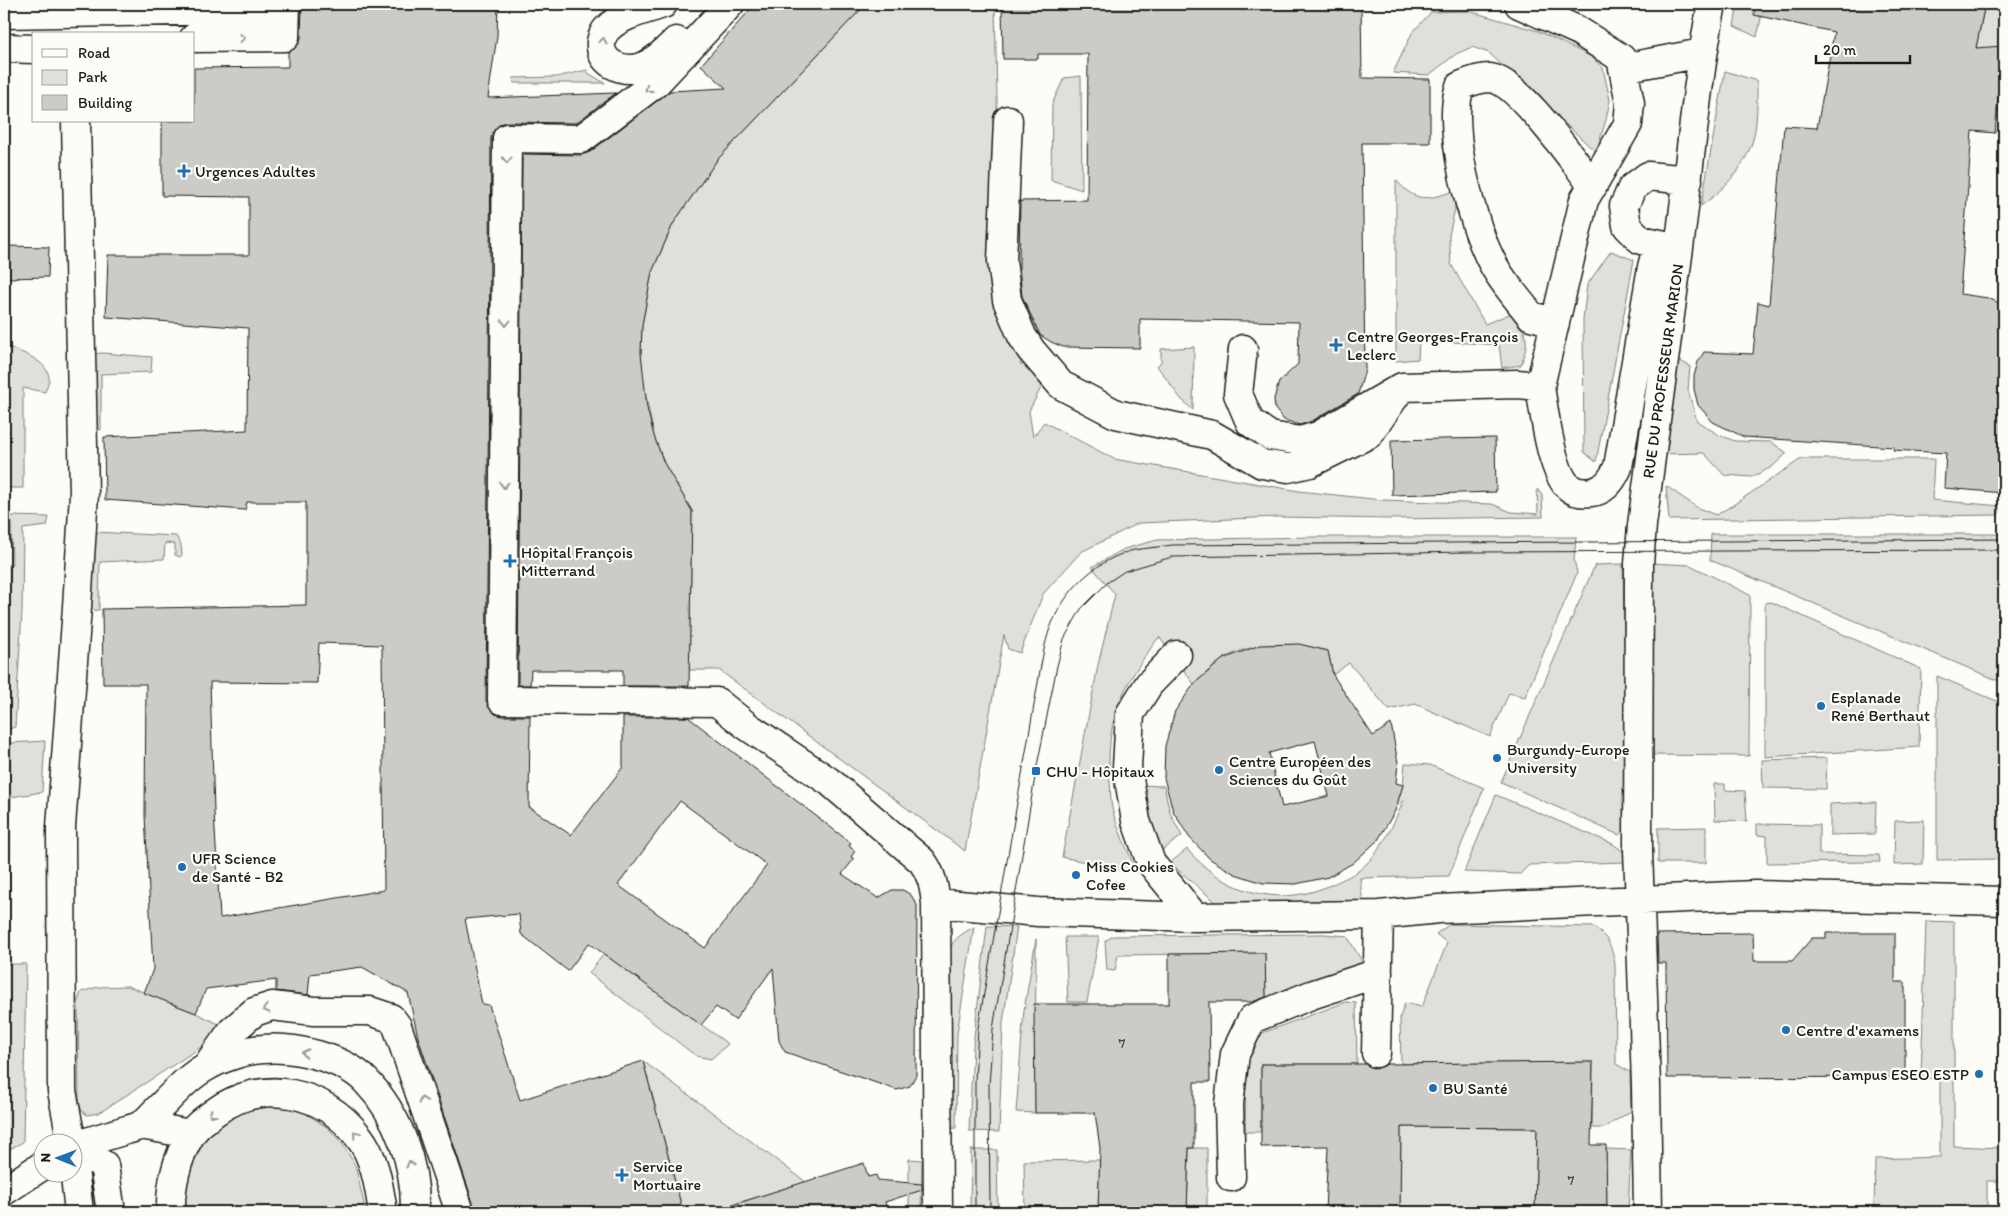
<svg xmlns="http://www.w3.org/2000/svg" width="2008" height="1216" font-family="Itim,sans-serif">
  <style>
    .green { fill: #e0dfdb; stroke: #7e7e7c }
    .building { fill: #cccbc8; stroke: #1c1c1c; fill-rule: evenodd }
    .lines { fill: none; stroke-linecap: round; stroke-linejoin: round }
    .minor-casing { stroke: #1c1c1c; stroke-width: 31 }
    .minor { stroke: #fdfcf7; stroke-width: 28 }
    .tram { stroke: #1c1c1c; stroke-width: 1 }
    .oneway { stroke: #989794 }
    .poi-dot { fill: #1f6fb2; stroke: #fdfcf7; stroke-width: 2 }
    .labels { text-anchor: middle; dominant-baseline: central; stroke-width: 4.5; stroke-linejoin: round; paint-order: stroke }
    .number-label { font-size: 14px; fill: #484847 }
    .poi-label { font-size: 16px; fill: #1c1c1c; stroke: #fdfcf7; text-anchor: start }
    .street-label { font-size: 16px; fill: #1c1c1c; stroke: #fdfcf7 }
  </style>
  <rect width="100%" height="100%" fill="#fdfcf7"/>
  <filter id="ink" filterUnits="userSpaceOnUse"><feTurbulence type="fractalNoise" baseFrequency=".02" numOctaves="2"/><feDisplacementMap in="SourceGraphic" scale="10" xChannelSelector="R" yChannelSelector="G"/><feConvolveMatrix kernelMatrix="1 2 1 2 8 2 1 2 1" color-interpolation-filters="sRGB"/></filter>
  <g filter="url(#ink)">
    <!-- green -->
    <path class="green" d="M866 4H995L1000 242 1021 365 1024 364 1042 386 1029 411 1033 437 1044 422 1114 459 1299 491 1382 500 1492 504 1511 512 1538 514 1537 489 1542 495 1543 517 1388 519 1279 517 1139 523 1081 552 1043 594 1020 653 1008 649 1004 635 965 851 719 670H689L692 511 664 463 654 436 643 382 641 353 642 325 652 272 673 224 717 160Z
      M1738 4H1764L1757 37 1734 26Z
      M1985 4H2004V113L1997 112 2003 47 1976 48Z
      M1469 11 1538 31 1592 57 1603 68 1610 100 1606 120 1596 152 1489 53 1472 47 1456 54 1429 75 1393 73 1412 33 1431 12Z
      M587 70 588 73 605 83H514L513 78 556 77Z
      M1725 71 1757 81C1757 101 1758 124 1752 143 1743 170 1723 190 1701 206Z
      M1081 76 1082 190 1051 180 1052 104 1064 78Z
      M2004 148V284L1998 283 2001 150Z
      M1396 180C1416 203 1427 200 1454 191L1455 209 1449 235 1451 264 1485 324 1514 312C1527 335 1530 339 1521 365L1502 368 1499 345 1419 340 1418 359 1396 361Z
      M1611 251 1634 260 1596 462 1584 452 1583 319 1587 285Z
      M4 345C19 352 50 360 49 380 48 384 46 389 45 392L23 388V488H4Z
      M1194 347 1193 410 1181 399 1157 366 1161 362V349Z
      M102 353 152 357 151 372 101 374V430L86 428 89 354Z
      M1672 357 1690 366 1688 390 1697 421 1719 435 1735 441 1771 442 1787 453 1772 467 1752 477 1724 475 1704 453 1661 454Z
      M1801 459H1934L1932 500 2001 506 1998 515 1669 520 1666 486 1698 508 1716 515 1733 505Z
      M11 516 49 517 47 526 23 529 22 612 15 727 5 730 4 566 12 564Z
      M94 532 176 536 181 545 182 555 180 557 175 555V544L165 543 164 559 100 562 99 610 84 611Z
      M1711 534H2004V683L1710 560Z
      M1313 537H1576L1574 560 1577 573 1525 697 1509 693 1490 737 1415 704 1389 710 1349 663 1333 675 1328 651C1292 642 1257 640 1223 659 1213 666 1203 676 1194 684L1159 637C1122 687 1105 718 1110 782 1111 790 1110 800 1112 808 1117 829 1129 852 1137 873L1062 857 1098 665 1115 594 1092 567 1124 549 1157 540Z
      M1650 563 1690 565 1750 595 1749 756 1651 755Z
      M1623 564 1627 827 1619 835 1501 782 1595 565Z
      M1771 602 1921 669 1919 747 1765 757V603Z
      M1937 676 2004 704V859L1937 860Z
      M45 741 42 792 11 797 7 964H26L23 1142 4 1152V773L10 772V743Z
      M1827 758 1826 789 1763 788 1762 760Z
      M1405 763 1430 765 1484 788 1449 876 1360 878 1363 906 1218 904 1170 863 1187 849C1225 894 1282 909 1335 883 1344 879 1355 874 1362 868 1382 851 1394 823 1404 800L1396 807 1403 785Z
      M1714 784H1725V790L1745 791 1747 821 1715 820Z
      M1134 785 1164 786 1170 813 1182 836 1161 851Z
      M1496 795 1613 844 1624 852 1625 862 1529 865 1520 874 1464 872Z
      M1876 802 1875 834 1830 835V804Z
      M1924 820 1923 864 1894 865 1895 821Z
      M1757 824 1819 825V854L1879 855 1880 862 1767 863V836L1757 835Z
      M1706 827V863H1658V828Z
      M1926 921 1954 922V1146L2004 1148V1181H1987V1212H1874L1875 1159 1940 1157V1079L1921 1078Z
      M1450 924 1594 927C1609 939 1611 944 1615 964L1616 1064 1630 1072 1631 1111 1604 1128H1592L1593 1062 1401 1064 1400 1017 1405 1003 1422 1007 1447 943 1436 934Z
      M987 926 1017 927 1003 1023 999 1132 969 1131 973 1046Z
      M974 927 957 1033 956 1128 947 1129 946 957C952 940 959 935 974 927Z
      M1324 934 1347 936 1363 963 1266 1002 1265 953 1118 955 1115 971 1107 970 1105 941 1113 936Z
      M1065 937H1099L1087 1002H1068Z
      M1036 939 1035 1113 1016 1112 1024 1010Z
      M604 954 728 1044 711 1059 696 1056 589 973Z
      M128 986 196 1013 229 1029 99 1113 87 1115 82 1111 79 1104 78 1001 81 992 98 987Z
      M1346 1002 1356 1003 1357 1064H1261V1132H1245L1246 1053 1254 1036Z
      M643 1061 806 1182 709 1212H683Z
      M254 1103 283 1106 305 1113 327 1127 342 1143 355 1165 366 1212H174L188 1142Z
      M1401 1127 1537 1128 1535 1212H1400Z
      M1189 1148H1207V1212H1187Z
      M1606 1149 1631 1150 1628 1212H1607Z
      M971 1150H997L998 1212H970Z
      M909 1159 922 1160 921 1212H909Z
      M1100 1160 1098 1212H1025L1024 1161Z"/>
    <!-- building -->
    <path class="building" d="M302 4H498L497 36 488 98 616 93 576 123 507 122 500 124 494 130 491 138 486 700 489 708 495 714 502 716H530L529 807 571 835 623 767V717H688L851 843 849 846 855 851 851 857 854 859 842 874 878 898 892 890H903L911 895 917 905 916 1075 910 1086 897 1090 785 1052 779 1041 773 968 735 1020 716 1007 701 1025 589 943 568 971 521 934 519 914 465 919 482 1004 489 1005 520 1100 643 1061 683 1212H476L418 1037 408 993 362 967 310 974 308 995 276 991V980L206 989 196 1013 144 993 153 969 145 815 146 684H103L102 609 306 605V502H247L245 510 105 500 104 437 247 430 248 328 106 317 108 255H249V197L162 196V121H194V68L288 67V52L298 45 301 38ZM319 643 382 645 384 890 220 918 214 812 210 682 317 683ZM680 801 767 865 705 948 618 885Z
      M755 4H866L717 160 673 224 652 272 642 325 641 353 647 408 654 436 664 463 692 511 689 686H623V670H531L530 685H518L522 154 581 155 590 152 670 91 726 88 701 65Z
      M1002 4H1361L1362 78 1430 79V143H1362L1365 370 1358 394 1312 421 1300 425 1284 420 1275 409 1274 399 1279 382 1298 364 1299 322 1140 319V348L1063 347 1051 342 1040 335 1022 296 1019 267 1020 201 1087 200 1088 54H1038V59H1003Z
      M1755 4H1985L1976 48 2003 46 1995 133 1972 131 1960 294 1988 298 2004 305V493L1944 488 1946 453 1893 450 1894 447 1744 437 1713 422 1698 405 1694 389V376L1698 362 1704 352 1753 354 1758 302 1769 305 1784 126 1817 128 1834 32 1754 15Z
      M6 246 49 247 48 277 6 278Z
      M1495 438 1496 492 1392 495 1391 440Z
      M1299 644 1328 651 1333 675 1373 736 1391 724 1398 763 1396 783 1403 785 1395 811 1378 840 1353 863 1328 877 1296 884 1263 883 1235 874 1210 859 1189 837 1173 811 1164 778 1165 746 1175 711 1194 684 1223 659 1260 645ZM1315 741 1329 796 1282 807 1269 753Z
      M1753 933 1754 961H1792L1812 938H1826V933H1895V982H1905V1077L1667 1078 1666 963H1658L1657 934Z
      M1265 953 1266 997 1252 1002H1209L1210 1082H1194V1148H1189L1187 1212H1098L1100 1148 1095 1113H1035L1034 1004H1169V954Z
      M1593 1062 1591 1145H1606L1607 1212H1535L1537 1128 1401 1127 1400 1212H1325L1328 1146 1261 1147V1064H1365L1376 1069 1387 1064Z
      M864 1163 868 1177 876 1175 878 1180 922 1184V1190L885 1202 888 1212H727L726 1207Z"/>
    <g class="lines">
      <!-- minor casing -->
      <g class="minor-casing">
        <path id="minor" d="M663 4C646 10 620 15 607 29 603 33 602 37 601 42 599 63 621 72 639 68 653 64 666 51 676 41
          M730 4 657 82 581 139 507 138 502 700 717 702 747 726 830 782 922 861C932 874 934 887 936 903L938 1212
          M1519 4 1577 30 1621 58 1630 103 1628 124 1584 200 1540 386
          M4 14 286 9
          M194 38 285 37 286 4
          M4 48 34 49
          M1623 68 1702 53
          M1008 120 1002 261 1007 300 1022 336 1031 350 1061 385 1116 414 1212 435 1262 464 1288 468 1310 463 1369 434 1398 392
          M1688 180 1648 176 1632 188 1624 206 1627 226 1641 240 1679 248C1690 166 1696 84 1712 4
          M1554 322 1531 316C1518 299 1503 283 1493 264 1472 226 1446 127 1460 86 1469 82 1480 78 1490 78 1518 80 1574 162 1593 186
          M1243 349 1238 394 1250 422 1270 436 1300 441 1318 436 1402 387 1517 384 1540 386C1544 410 1551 474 1570 488 1576 493 1585 493 1592 492 1606 490 1613 479 1618 467L1652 267 1658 244
          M1177 655 1149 684 1130 714 1127 767 1136 821 1151 863 1195 917
          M936 903 1038 912 1195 917 1379 915 1439 909 1755 895 2004 901
          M1376 1053 1379 915
          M206 1067 232 1031 254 1012 272 1006 314 1011H370L391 1018 397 1026 460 1212
          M141 1125 190 1134
          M72 1144 62 1091 61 827 77 607 84 494 76 121
          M72 1147C89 1141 106 1136 123 1131 129 1129 136 1128 141 1125 146 1122 151 1116 155 1112 171 1097 186 1078 206 1067 221 1058 245 1050 263 1049 294 1046 344 1058 366 1081 399 1115 416 1165 415 1212
          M72 1147 104 1165 111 1212
          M72 1150 79 1212
          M1231 1177 1229 1104 1235 1054 1252 1019 1311 995 1378 973
          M4 1191 42 1166
          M171 1212C170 1186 177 1158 190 1136 195 1126 206 1119 215 1112 263 1077 324 1091 359 1137 375 1157 379 1187 383 1212
          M1648 1212 1646 1085 1638 849 1639 564 1642 525 1679 248"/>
      </g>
      <!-- minor -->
      <use href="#minor" class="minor"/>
      <!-- tram -->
      <path class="tram" d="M975 1212V1081L978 1028 1041 665C1044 649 1047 632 1055 617 1070 585 1099 559 1134 550 1146 548 1160 547 1172 545L2004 539
        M990 1212 989 1085 993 1029 1036 771 1057 666 1064 639 1081 609 1108 582 1125 571 1172 557 1469 552 2004 550"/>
    </g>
    <!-- one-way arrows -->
    <defs><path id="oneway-chevron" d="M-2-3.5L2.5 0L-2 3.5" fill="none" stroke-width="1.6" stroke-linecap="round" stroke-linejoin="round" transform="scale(1.25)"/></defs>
    <g class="oneway">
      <use href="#oneway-chevron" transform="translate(242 38) rotate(-1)"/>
      <use href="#oneway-chevron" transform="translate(603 41) rotate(-80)"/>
      <use href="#oneway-chevron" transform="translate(648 89) rotate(143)"/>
      <use href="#oneway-chevron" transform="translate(507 160) rotate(90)"/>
      <use href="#oneway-chevron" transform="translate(506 323) rotate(91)"/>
      <use href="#oneway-chevron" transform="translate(504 485) rotate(91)"/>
      <use href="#oneway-chevron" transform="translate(266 1009) rotate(166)"/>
      <use href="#oneway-chevron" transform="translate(305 1053) rotate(-167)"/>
      <use href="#oneway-chevron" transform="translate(422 1100) rotate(-109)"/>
      <use href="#oneway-chevron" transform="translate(212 1114) rotate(144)"/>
      <use href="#oneway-chevron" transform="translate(356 1134) rotate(-130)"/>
      <use href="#oneway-chevron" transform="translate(410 1164) rotate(-106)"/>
    </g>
  </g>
  <!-- markers -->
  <g class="poi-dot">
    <path d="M181.5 163.5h5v5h5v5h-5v5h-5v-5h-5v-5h5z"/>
    <path d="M1333.5 337.5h5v5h5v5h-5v5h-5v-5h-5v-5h5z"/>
    <path d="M507.5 553.5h5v5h5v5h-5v5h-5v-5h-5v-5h5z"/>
    <circle cx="1821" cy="706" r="5"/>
    <circle cx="1497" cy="758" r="5"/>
    <circle cx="1219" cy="770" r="5"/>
    <rect x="1031" y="766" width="10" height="10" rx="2.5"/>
    <circle cx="182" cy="867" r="5"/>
    <circle cx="1076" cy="875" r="5"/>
    <circle cx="1786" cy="1030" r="5"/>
    <circle cx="1979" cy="1074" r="5"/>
    <circle cx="1433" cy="1088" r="5"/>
    <path d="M619.5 1167.5h5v5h5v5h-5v5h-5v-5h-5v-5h5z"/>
  </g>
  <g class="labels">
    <!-- number labels -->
    <g class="number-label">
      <text x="1122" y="1043">7</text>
      <text x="1571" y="1180">7</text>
    </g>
    <!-- poi labels -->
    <g class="poi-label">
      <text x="195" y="171">Urgences Adultes</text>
      <text x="1347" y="336">Centre Georges-François<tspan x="1347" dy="18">Leclerc</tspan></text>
      <text x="521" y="552">Hôpital François<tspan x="521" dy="18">Mitterrand</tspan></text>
      <text x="1831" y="697">Esplanade<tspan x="1831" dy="18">René Berthaut</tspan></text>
      <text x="1507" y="749">Burgundy-Europe<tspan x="1507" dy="18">University</tspan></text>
      <text x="1229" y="761">Centre Européen des<tspan x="1229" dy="18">Sciences du Goût</tspan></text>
      <text x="1046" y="771">CHU - Hôpitaux</text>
      <text x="192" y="858">UFR Science<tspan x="192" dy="18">de Santé - B2</tspan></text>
      <text x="1086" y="866">Miss Cookies<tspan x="1086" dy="18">Cofee</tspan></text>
      <text x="1796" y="1030">Centre d'examens</text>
      <text x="1969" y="1074" text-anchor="end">Campus ESEO ESTP</text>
      <text x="1443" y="1088">BU Santé</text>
      <text x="633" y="1166">Service<tspan x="633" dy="18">Mortuaire</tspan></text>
    </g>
    <!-- street labels -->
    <g class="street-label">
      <text transform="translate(1663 371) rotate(-82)">RUE DU PROFESSEUR MARION</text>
    </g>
  </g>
  <!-- margin -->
  <rect width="2008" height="1216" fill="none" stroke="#fdfcf7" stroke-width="20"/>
  <rect x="10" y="10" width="1988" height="1196" fill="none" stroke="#1c1c1c" stroke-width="2" filter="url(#ink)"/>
  <!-- legend -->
  <rect x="32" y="32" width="162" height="90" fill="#fdfcf7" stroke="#a3a29f"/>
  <rect x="42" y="49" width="25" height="8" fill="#fdfcf7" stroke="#a3a29f"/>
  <text x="78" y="58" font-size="15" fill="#1c1c1c">Road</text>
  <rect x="42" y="70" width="25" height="15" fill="#e0dfdb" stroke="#a3a29f"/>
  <text x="78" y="82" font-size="15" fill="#1c1c1c">Park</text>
  <rect x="42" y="95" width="25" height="15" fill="#cccbc8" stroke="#a3a29f"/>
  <text x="78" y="108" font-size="15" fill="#1c1c1c">Building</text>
  <!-- north arrow -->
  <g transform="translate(58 1158) rotate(271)"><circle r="24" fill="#fdfcf7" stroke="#a3a29f"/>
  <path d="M0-4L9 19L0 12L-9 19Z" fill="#1f6fb2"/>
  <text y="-8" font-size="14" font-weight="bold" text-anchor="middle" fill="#1c1c1c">N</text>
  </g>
  <!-- scale -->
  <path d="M1816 55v8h94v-8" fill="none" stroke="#1c1c1c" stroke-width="2.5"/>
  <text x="1823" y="55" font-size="15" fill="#1c1c1c" stroke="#fdfcf7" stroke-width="4" paint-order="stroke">20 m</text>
</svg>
